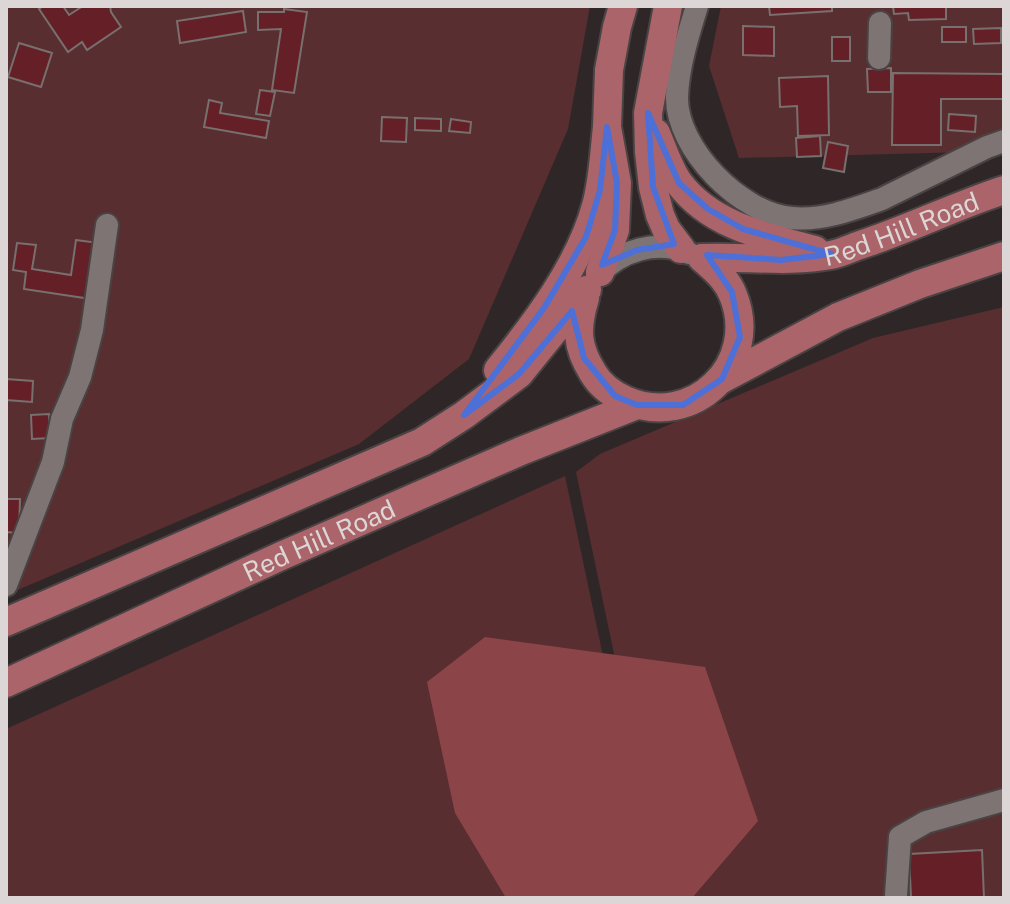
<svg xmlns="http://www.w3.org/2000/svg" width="1010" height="904" font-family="'Public Sans',sans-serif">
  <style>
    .green { fill: #592e30 }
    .forest { fill: #8b4447 }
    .building { fill: #642026; stroke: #786f6f; stroke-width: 2 }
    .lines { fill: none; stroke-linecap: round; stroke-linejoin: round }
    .minor-casing { stroke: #4a4343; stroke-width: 26 }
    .major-casing { stroke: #4a4343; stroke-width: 32 }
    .minor { stroke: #7e7474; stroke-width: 22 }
    .major { stroke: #ab6469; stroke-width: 28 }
    .marked { fill: none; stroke: #4d70d8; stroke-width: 6; stroke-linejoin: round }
    .labels { text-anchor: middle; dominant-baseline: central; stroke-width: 6; stroke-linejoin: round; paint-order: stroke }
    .street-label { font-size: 26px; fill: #dcd6d6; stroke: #151111 }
  </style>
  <rect width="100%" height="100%" fill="#2f2727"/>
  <!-- green -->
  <path class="green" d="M6 6H590L568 129 469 359 359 444 6 595Z
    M721 6H1004V151L739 158 709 66Z
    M1004 307V898H665L576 472 600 454 873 338Z
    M565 476 654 898H6V729Z"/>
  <!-- forest -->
  <path class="forest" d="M485 637 705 667 758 821 692 898H506L455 813 427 682Z"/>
  <!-- building -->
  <path class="building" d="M43 6H63L69 15 83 6H110L111 12 121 27 87 50 82 42 68 52 39 9Z
    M769 6H832V11L770 15Z
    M893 6H946V19L909 20 908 13 894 14Z
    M284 9 307 12 294 93 272 90 281 29 258 30V12H284Z
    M243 11 246 32 180 43 177 21Z
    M743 26 774 27V56L743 55Z
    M942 27H966V42H942Z
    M1001 28V43L974 44 973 29Z
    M832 37H850V61H832Z
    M19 43 52 53 41 87 8 77Z
    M891 68V92H868L867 69Z
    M893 73 1004 74V99H941V145H892Z
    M828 76 829 135 798 136 797 106 780 107 779 78Z
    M260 90 275 92 270 116 256 114Z
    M209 100 222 103 220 113 269 121 266 138 204 127Z
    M949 114 976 116 975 132 948 130Z
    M382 117 407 118 406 142 381 141Z
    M415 118 441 119V131L415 130Z
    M451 119 471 122 470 133 449 131Z
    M820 136 821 156 797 157 796 138Z
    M828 142 848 146 844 172 823 168Z
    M76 240 99 243 91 299 24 289 26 272 13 270 17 243 36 245 32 269 71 275Z
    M6 379 33 381 32 402 6 400Z
    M49 414 50 438 32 439 31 415Z
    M6 499H20L19 533 6 532Z
    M982 850 984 898H911L909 854Z"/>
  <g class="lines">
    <!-- minor casing -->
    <g class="minor-casing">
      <path id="minor" d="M697 6C688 35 678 67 677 97 676 149 741 214 792 218 822 221 854 209 882 199L987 147 1004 141
        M879 58 880 23
        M597 276C620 250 657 239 689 253
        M6 585 53 462 62 419 80 377 92 330 107 225
        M896 895 900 837 926 822 1004 800"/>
    </g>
    <!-- major casing -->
    <g class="major-casing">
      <g id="major">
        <path d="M668 6 648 113 649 152 653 187 660 215 666 229 681 249"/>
        <path d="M656 133C663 149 669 169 679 183 711 226 767 237 815 250"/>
        <path id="s1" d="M702 258C745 256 788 263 831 255 841 253 851 248 860 245 909 229 955 206 1004 190"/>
        <path d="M600 272 615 230 617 183 607 127 609 70 617 27 623 6"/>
        <path d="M585 298C576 328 576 346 593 373 600 385 612 394 625 400 693 430 761 364 733 295 727 279 714 269 702 258"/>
        <path d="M498 370C536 323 580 265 596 206 603 181 604 153 607 127"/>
        <path d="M722 379 838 317 920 284 1004 256"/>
        <path d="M6 622 422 442 464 415 519 374 587 290"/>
        <path id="s2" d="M6 683 281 556 521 451 637 405"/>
      </g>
    </g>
    <!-- minor -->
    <use href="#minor" class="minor"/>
    <!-- major -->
    <use href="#major" class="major"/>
  </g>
  <!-- marked area -->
  <path class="marked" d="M648 113 679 183 708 209 743 229 831 254 781 260 707 255 732 292 740 337 722 379 683 405H637L615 396 584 358 572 311 519 374 464 415 544 308 586 237 600 190 607 127 617 183 615 230 602 265 637 250 674 244 653 187Z"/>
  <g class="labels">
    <!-- street labels -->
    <g class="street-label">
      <text stroke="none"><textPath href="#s1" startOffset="204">Red Hill Road</textPath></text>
      <text stroke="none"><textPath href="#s2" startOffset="344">Red Hill Road</textPath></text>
    </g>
  </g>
  <!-- border -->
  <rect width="1010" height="904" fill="none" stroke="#dcd6d6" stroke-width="16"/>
</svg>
